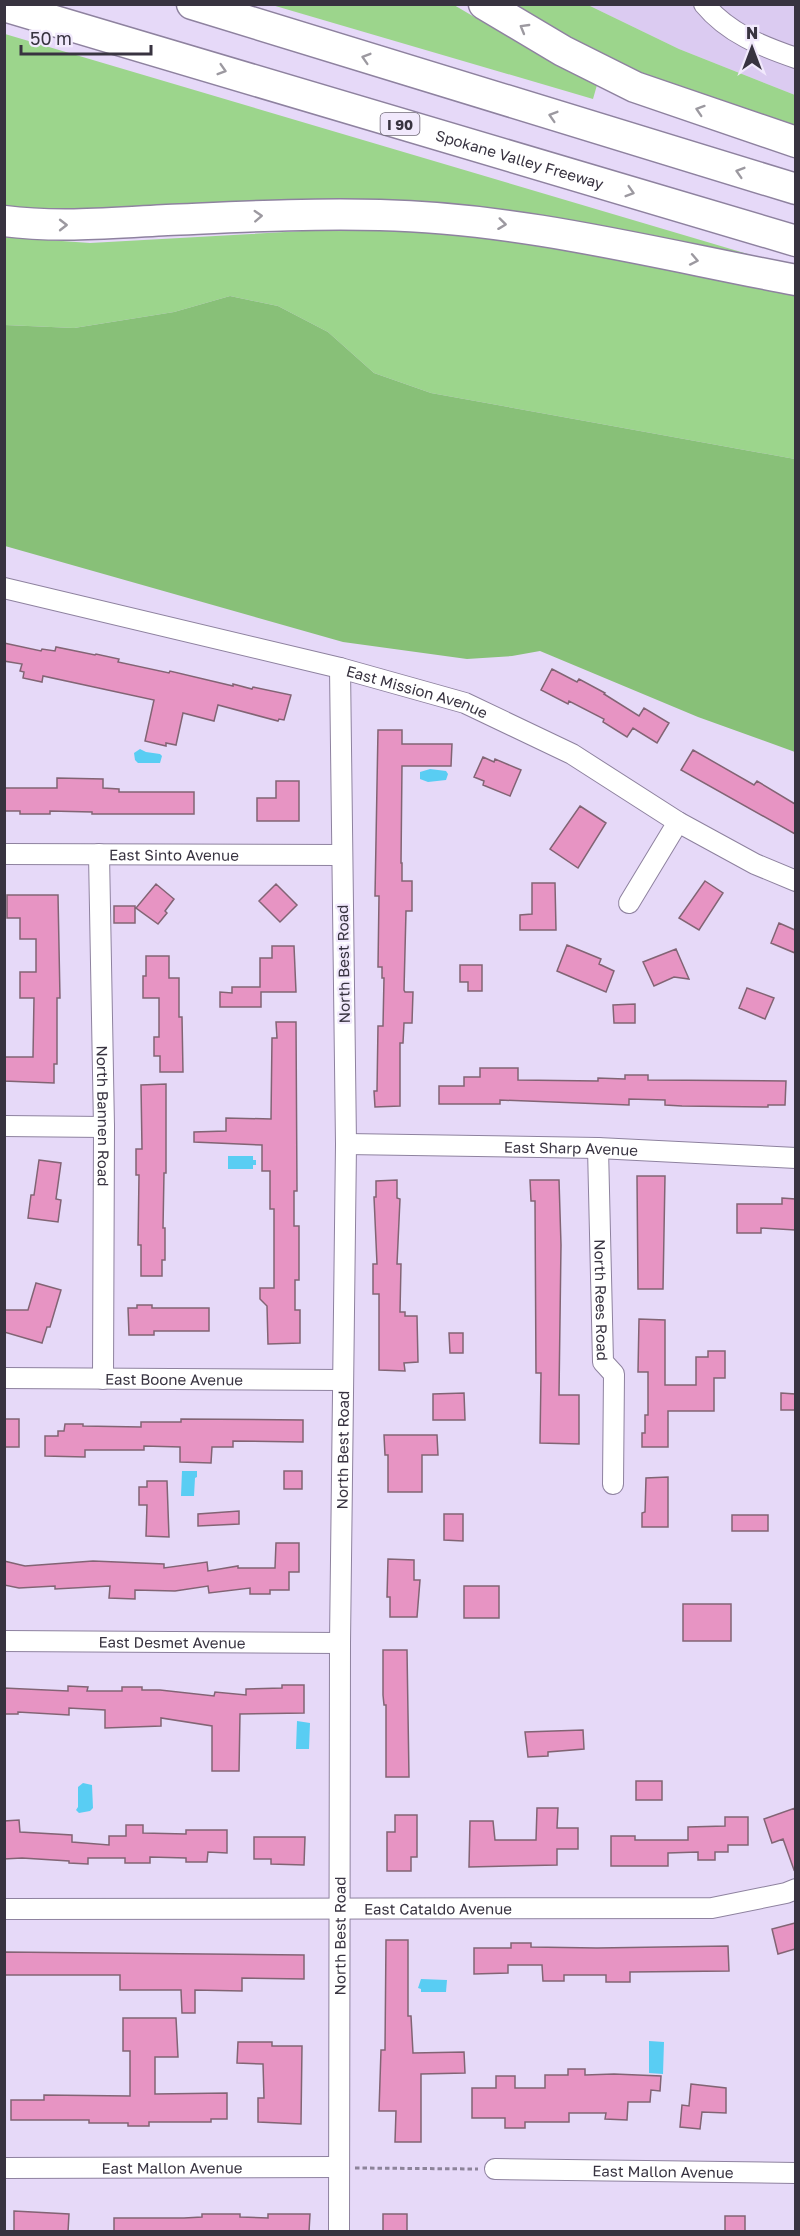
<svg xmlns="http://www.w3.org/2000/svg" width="800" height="2236" font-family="'Golos Text',sans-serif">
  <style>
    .built { fill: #dbcbf1 }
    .green { fill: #9cd58c }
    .forest { fill: #88c078 }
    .water { fill: #59cdf3 }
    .building { fill: #e794c3; stroke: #826474; stroke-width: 1.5 }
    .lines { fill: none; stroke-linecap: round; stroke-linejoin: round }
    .minor-casing { stroke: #8e829f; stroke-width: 22 }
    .highway-casing { stroke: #8e829f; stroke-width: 33 }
    .path { stroke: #8d849a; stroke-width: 3; stroke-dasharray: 4.5 3; stroke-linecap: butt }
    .minor { stroke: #fff; stroke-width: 20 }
    .highway { stroke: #fff; stroke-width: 30 }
    .oneway { stroke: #9c99a0 }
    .labels { text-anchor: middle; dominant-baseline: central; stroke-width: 4.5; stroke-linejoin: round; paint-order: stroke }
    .shield { fill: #f1e9fc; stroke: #706a78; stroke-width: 1.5 }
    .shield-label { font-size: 14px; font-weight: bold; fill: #383340 }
    .street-label { font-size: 15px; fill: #383340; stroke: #f1e9fc }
  </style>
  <rect width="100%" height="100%" fill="#e6d9f8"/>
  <!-- built -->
  <path class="built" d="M588 5H795V95L679 49Z"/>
  <!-- green -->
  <path class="green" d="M272 5H454L542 57 597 85 593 99Z
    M512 5H588L679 49 795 95V128L651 78 605 58Z
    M5 34 795 268 552 226 108 213 5 207Z
    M338 229H411L538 243 795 293V459L431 393 374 373 328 332 278 306 230 296 174 312 74 328 5 325V237L90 243Z"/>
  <!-- forest -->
  <path class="forest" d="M230 296 278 306 328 332 374 373 431 393 795 459V752L698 717 540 651 512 656 467 659 343 642 5 546V325L74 328 174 312Z"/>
  <!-- water -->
  <path class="water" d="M140 749 146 752 160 754 162 756 160 763H138L135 760 134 753Z
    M430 769 446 771 448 774 446 780 428 782 420 779V772Z
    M228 1156H253V1160H256V1165H253V1169H228Z
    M182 1471H197V1477L195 1478 194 1496H181Z
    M297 1721 310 1723 309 1749H296Z
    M83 1783 92 1785 93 1808 90 1811 79 1813 76 1810 78 1807V1787Z
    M421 1979 447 1980 446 1992H421V1989L418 1988Z
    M649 2041 664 2042 663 2074 649 2073Z"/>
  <!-- building -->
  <path class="building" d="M4 643 41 651 42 649 55 651 56 647 95 655 96 654 119 659 118 662 169 673 170 671 233 686V684L252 689 253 687 291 695 284 720 279 719 278 721 218 705 214 721 183 713 176 745 166 743V746L145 741 154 700 43 676 42 682 23 678 24 672 20 671 22 664 4 661Z
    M552 669 577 682 579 679 605 693 604 694 639 716 644 708 669 723 657 743 633 728 627 737 603 722 604 719 569 701 568 704 541 690Z
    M378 730H402V744H452L451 766H402L401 863H402V881H412V911H406L404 990 405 992H413L412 1023H404L403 1043H400V1106L375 1107 374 1091H377L378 1026H383L384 978H382V967H378L379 896H375Z
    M693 750 754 785 757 781 795 804V834L681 770Z
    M483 757 494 762 495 759 521 770 510 796 483 785 484 781 474 777Z
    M57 778 103 779V788L119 789V792H194V814H92V812L50 811V814H20V811H4V788H57Z
    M276 781H299V821H257V798H276Z
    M580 806 606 823 578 868 550 849Z
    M705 881 723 893 699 930 679 918Z
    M532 883H555L556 930H520V915L532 914Z
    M156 884 174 899 165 911 167 913 158 924 136 908Z
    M276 884 297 905 280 922 259 901Z
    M7 895H58L60 998H57V1064H54V1083L4 1081V1057H33L34 998H20V972H36V939H20V918H7Z
    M114 906H135V923H114Z
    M779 923 795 930V953L771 943Z
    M567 945 601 959 599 964 614 971 606 992 557 971Z
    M272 946H294L296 992H261V1007H220V992L232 993V987H260V958H272Z
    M676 949 689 979 674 977 654 986 643 962Z
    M146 956H169V978H179V1017H182L183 1072H160V1056H154V1037H159V998H143V976H146Z
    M460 965H482V991H468V982H460Z
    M747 988 774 998 765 1019 739 1008Z
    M635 1004V1023H614L613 1005Z
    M276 1022H296L297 1191H294V1226H299V1280H295V1310H300V1343L268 1344 267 1306 260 1299V1288H274V1209H270V1171H262V1145L194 1142V1132L226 1131V1118L271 1119 272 1038H277Z
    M480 1068H518V1080L598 1081V1078L625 1079V1075H648V1080L786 1081 785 1105H768V1107L682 1106 665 1105V1100L629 1099V1105L500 1100V1104H439V1086H464V1077H480Z
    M166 1084V1173H164L163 1228H165V1260H162V1276H141V1245H138L139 1175H136V1149H142L141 1085Z
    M39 1160 61 1163 56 1199 61 1200 58 1222 28 1218 31 1195H34Z
    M637 1176H665L663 1289H638Z
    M397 1180V1198L400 1199 397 1264H401L400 1312H405V1316H417L418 1362 404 1363 405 1371 379 1370V1294H373V1264H377L374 1197H376V1181Z
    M530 1180H559L561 1245 559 1395H579V1444L540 1443 541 1373H536L535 1201H531Z
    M782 1198 795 1199V1230L761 1228V1233H737V1204H782Z
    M36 1283 61 1290 50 1327H47L42 1343 4 1332V1310H28Z
    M137 1305H152V1308H209V1331H154V1335H129L128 1308H137Z
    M639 1319 665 1320V1385H696V1357H708V1351H725V1378H714V1411H668V1447H642V1433H645V1415H648V1372H638Z
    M449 1333H463V1353H450Z
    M464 1393 465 1420H433V1394Z
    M781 1393 795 1394V1410H781Z
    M4 1419H19V1447H4Z
    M181 1419 303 1420V1442L233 1441V1447H212L211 1463 180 1462V1447L144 1446V1450H85V1457L45 1456V1436H58V1431H64L65 1424H83V1426L141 1427V1422H181Z
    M384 1435H437L438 1455H422V1492H388V1455H385Z
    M284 1471H302V1489H284Z
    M668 1477V1527H642V1513L645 1512 646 1478Z
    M147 1481H167L169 1537 146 1536 147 1505H139V1487H147Z
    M239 1511V1524L198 1526V1514Z
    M444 1514H463V1541L444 1540Z
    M732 1515H768V1531H732Z
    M276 1543H299V1572H289V1590H270V1594H250V1588L209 1593 208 1586 175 1591 135 1590V1599L109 1598 110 1586 55 1589V1586L19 1588 4 1585V1561L25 1566 93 1561 164 1564V1568L207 1562 208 1571 238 1566V1568H275Z
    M388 1559 414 1560V1580H420L417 1617H390V1597H387Z
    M464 1586H499V1618H464Z
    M683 1604H731V1641H683Z
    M383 1650H407L409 1777H386V1705H384L383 1695Z
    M282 1685H304V1713L240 1714 239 1771H212V1726L161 1718V1726L105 1728V1710L69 1708V1715L18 1712V1714H4V1688L68 1691V1686L88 1687 87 1691H122V1687H142V1690H160L214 1696 215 1692 246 1695V1689L282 1688Z
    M583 1730 584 1749 548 1752V1756L528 1757 525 1732Z
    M636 1781H662V1800H636Z
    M537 1808H558L557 1828H578V1849H557V1865L469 1867 470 1821H493L495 1840H536Z
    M795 1808V1869L794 1870 783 1839 772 1843 764 1819Z
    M395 1815H417V1857H411V1871H387V1832H395Z
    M725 1817H748V1845H728V1852H715V1860H698V1852L668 1853V1866H611V1836H635V1840H688V1827L725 1826Z
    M19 1820 20 1832 72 1835V1842L109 1845V1836H126V1825H143V1833L186 1834V1830H227V1853L208 1852 207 1862H186V1858L150 1857V1863H125V1858H88V1864L69 1863V1861L22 1858 4 1859V1821Z
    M254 1837H305L304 1865 271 1864V1859H254Z
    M795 1923V1949L778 1954 772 1929Z
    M386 1940H408V2016H411L413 2053 464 2052 465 2073 421 2074V2142H395L396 2111H379L381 2050H385Z
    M511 1943H531V1947L597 1948 728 1946 729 1971 630 1972V1982H606V1975H564V1981H543L542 1965H508V1973L474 1974V1948H511Z
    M4 1952 304 1955V1979L242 1978V1991L195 1990V2013H182L181 1990H120V1975H4Z
    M123 2018H176L178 2057H155V2094L227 2093V2119H211V2122H149V2126H128V2123H89V2120H11V2100H44V2095L130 2096V2051H123Z
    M238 2042H272V2046H302L301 2124 258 2122V2098H264L263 2064 237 2063Z
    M568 2069H585V2075L614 2074 661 2076 660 2091 651 2090 650 2102H628L627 2120 605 2119 606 2113H569V2122H525V2128H505V2118H472V2088H496V2076H515V2088H545V2075H568Z
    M691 2084 726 2088V2113L702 2112 700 2129 680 2127 682 2105 689 2106Z
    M14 2211 69 2214 68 2232H14Z
    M202 2214H240V2217L268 2218V2214H310L309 2232H114V2218H184L202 2217Z
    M383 2214H407V2232H383Z
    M725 2216H745V2232H725Z"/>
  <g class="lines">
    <!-- minor casing -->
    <g class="minor-casing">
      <g id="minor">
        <path d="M704 4C728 33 761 46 796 58"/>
        <path id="s1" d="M4 588 340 668 465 703 572 754 678 822 755 864 796 881"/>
        <path id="s2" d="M4 854 342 855"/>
        <path id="s3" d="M99 854 104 1127 103 1379"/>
        <path d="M629 903 678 822"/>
        <path d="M4 1126 104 1127"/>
        <path id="s4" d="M346 1144 598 1148 796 1158"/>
        <path id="s5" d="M598 1148 603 1362 614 1374 613 1484"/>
        <path id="s6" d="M4 1378 342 1380"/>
        <path id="s7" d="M4 1641 340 1643"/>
        <path id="s8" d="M4 1909 712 1908 786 1893 796 1889"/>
        <path id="s9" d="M4 2168 338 2167"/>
        <path id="s10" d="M495 2169 796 2173"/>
        <path id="s11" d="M339 2232 340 1643 346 1144 340 668"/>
      </g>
    </g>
    <!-- highway casing -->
    <g class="highway-casing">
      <g id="highway">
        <path d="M192 4 796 189"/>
        <path d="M484 4 563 51 635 87 796 142"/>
        <path id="s12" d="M4 6 796 241"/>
        <path d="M4 221C58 228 113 223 167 220 238 217 309 213 380 215 520 218 658 254 796 280"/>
      </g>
    </g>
    <!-- path -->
    <path class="path" d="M355 2168 478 2169"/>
    <!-- minor -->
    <use href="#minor" class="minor"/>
    <!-- highway -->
    <use href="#highway" class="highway"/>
  </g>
  <!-- one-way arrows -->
  <defs><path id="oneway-chevron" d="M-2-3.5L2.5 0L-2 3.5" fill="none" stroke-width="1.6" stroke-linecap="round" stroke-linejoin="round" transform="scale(1.5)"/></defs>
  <g class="oneway">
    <use href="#oneway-chevron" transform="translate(524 28) rotate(-150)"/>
    <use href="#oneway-chevron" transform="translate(366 58) rotate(-163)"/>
    <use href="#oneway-chevron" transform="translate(222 70) rotate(17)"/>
    <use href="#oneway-chevron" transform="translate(700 110) rotate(-162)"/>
    <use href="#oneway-chevron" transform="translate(553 116) rotate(-163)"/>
    <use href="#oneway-chevron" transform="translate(740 172) rotate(-163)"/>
    <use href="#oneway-chevron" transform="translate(630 192) rotate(17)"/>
    <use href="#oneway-chevron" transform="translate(258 216) rotate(-3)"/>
    <use href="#oneway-chevron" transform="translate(502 224) rotate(7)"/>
    <use href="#oneway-chevron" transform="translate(63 225)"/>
    <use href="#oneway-chevron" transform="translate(694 260) rotate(11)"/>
  </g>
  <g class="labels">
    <!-- shield labels -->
    <rect class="shield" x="380.5" y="113" width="39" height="22" rx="4.5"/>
    <g class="shield-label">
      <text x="400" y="124">I 90</text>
    </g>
    <!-- street labels -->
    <g class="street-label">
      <text stroke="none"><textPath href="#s12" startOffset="538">Spokane Valley Freeway</textPath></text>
      <text stroke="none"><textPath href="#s1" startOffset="426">East Mission Avenue</textPath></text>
      <text stroke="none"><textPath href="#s2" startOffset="170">East Sinto Avenue</textPath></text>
      <text transform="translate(343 964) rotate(-91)">North Best Road</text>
      <text stroke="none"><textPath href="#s3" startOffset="262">North Bannen Road</textPath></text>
      <text stroke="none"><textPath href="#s4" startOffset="225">East Sharp Avenue</textPath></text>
      <text stroke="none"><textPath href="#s5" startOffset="152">North Rees Road</textPath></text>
      <text stroke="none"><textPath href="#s6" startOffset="170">East Boone Avenue</textPath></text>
      <text stroke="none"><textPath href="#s11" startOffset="782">North Best Road</textPath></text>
      <text stroke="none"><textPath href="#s7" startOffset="168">East Desmet Avenue</textPath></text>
      <text stroke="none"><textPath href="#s8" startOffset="434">East Cataldo Avenue</textPath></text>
      <text stroke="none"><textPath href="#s11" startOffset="296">North Best Road</textPath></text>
      <text stroke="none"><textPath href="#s9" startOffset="168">East Mallon Avenue</textPath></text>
      <text stroke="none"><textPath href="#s10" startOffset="168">East Mallon Avenue</textPath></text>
    </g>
  </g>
  <!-- border -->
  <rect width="800" height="2236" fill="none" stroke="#383340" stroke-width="12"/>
  <!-- north arrow -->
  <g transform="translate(752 48)" stroke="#f1e9fc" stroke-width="4.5" paint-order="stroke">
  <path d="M0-4.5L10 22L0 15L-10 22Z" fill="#383340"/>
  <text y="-9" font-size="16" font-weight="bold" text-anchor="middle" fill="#383340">N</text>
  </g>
  <!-- scale -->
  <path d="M21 45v9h130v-9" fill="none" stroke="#383340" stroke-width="3"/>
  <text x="30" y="45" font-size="18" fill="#383340" stroke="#f1e9fc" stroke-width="4.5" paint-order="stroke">50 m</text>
</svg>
